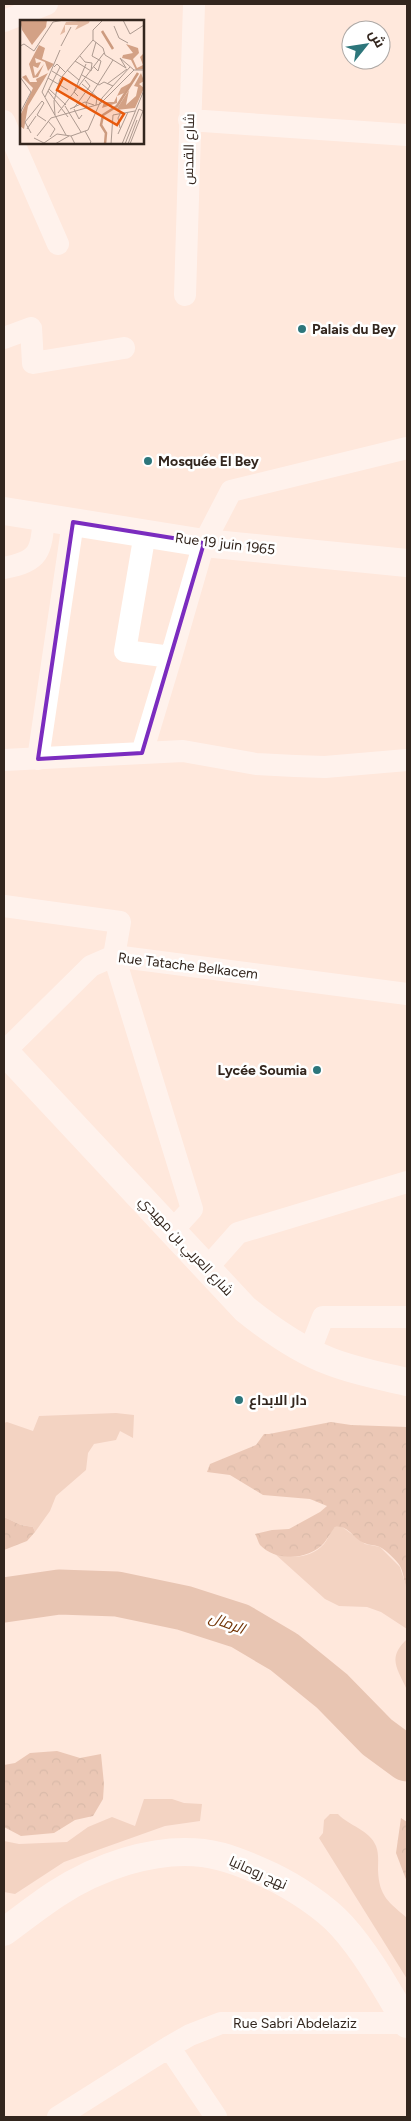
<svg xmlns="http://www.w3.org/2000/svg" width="411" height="2121" font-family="Figtree,Cairo,sans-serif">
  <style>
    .grass { fill: #e4baa3 }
    .forest { fill: url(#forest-crowns) }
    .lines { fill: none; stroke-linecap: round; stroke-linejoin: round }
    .river { stroke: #cd9b7f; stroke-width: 45 }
    .street { stroke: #fff; stroke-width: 22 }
    .secondary { stroke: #fff; stroke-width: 28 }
    .marked { fill: none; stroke: #7b2cbf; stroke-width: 4; stroke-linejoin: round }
    .poi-dot { fill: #2d767b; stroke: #fff; stroke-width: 2 }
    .labels { text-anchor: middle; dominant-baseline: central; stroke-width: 5; stroke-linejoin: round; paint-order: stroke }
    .street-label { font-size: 14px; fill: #33261e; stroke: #fff }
    .poi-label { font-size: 14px; font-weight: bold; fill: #33261e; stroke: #fff; text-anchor: start }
    .water-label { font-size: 15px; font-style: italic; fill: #703304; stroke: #fff }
    .inset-river { fill: none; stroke: #cd9b7f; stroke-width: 2.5 }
    .inset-road { fill: none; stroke: #ad9a90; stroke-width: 1 }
    .view { fill: #e8590c; fill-opacity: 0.15; stroke: #e8590c; stroke-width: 2.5 }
    .inset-edge { fill: none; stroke: #33261e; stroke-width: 2.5 }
  </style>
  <defs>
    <pattern id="forest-crowns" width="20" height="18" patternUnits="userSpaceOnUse" patternTransform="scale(1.25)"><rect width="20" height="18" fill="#d3a185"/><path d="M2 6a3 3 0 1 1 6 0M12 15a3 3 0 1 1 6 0" fill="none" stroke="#ac836c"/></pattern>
  </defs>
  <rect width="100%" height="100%" fill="#ffe8dc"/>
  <!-- grass -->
  <path class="grass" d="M116 1413 134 1415 133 1438 120 1431 116 1440 94 1444 88 1453 86 1470 56 1496 50 1511 35 1532 33 1527 21 1525 4 1517 5 1492 4 1423 7 1422 33 1431 39 1416Z
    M341 1526 365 1544 380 1547 400 1567 407 1589V1629L381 1612 367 1607 339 1606 325 1599 275 1554C293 1558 310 1559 324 1544 328 1539 330 1532 335 1527Z
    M407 1639V1690C397 1668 387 1658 407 1639Z
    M144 1799H172L184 1803 202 1804 200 1821 165 1826 64 1862 15 1894 4 1892V1841L19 1844 67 1842 88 1827 112 1817 135 1826Z
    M330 1814H338C349 1826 370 1830 376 1846 379 1854 378 1862 378 1870 379 1897 389 1902 407 1918V1979L319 1838 323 1833 324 1820Z"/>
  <!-- forest -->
  <path class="forest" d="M331 1422 351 1425 407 1427V1589C404 1583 404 1573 400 1566 397 1561 386 1550 380 1547 375 1545 369 1545 364 1543 352 1538 349 1525 335 1527 331 1532 328 1538 324 1543 309 1560 276 1562 260 1545 258 1542 257 1537 255 1534L272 1530 289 1529 320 1512 327 1506 310 1499 263 1495 230 1475 207 1472 210 1464 256 1445 264 1434H269Z
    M4 1517 21 1525 33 1527 35 1532 27 1541 4 1550Z
    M57 1751 80 1758 101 1754 104 1784 103 1799 93 1816 75 1820 54 1833 21 1836 4 1827V1765L15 1763 30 1753Z
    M401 1818 407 1822V1882L396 1853Z"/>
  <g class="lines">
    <!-- river -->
    <path class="river" d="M4 1600 59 1592 117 1594 184 1608 240 1626 284 1652 332 1691 377 1737 407 1759"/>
    <!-- street -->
    <path class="street" d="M4 21 47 4
      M189 120 407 135
      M4 121 58 244
      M185 295 194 4
      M4 338 31 328 33 363 124 348
      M4 568C40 561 41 552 44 517
      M171 657 204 543 231 491 407 448
      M142 753 171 657 125 651 145 533
      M38 759 73 522
      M4 760 183 751 256 764 295 766 325 767 407 760
      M4 906 120 922 114 956 192 1209 172 1231
      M4 1052 91 966 114 956 407 994
      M207 1268 238 1233 407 1182
      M309 1353 323 1317H407
      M169 2047 216 2117
      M58 2117 169 2047 190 2035 221 2023H407"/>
    <!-- secondary -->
    <path class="secondary" d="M4 511 204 543 407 563
      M4 1051 245 1309C271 1330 298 1349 329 1361 354 1371 381 1376 407 1382
      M4 1932C21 1919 38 1906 56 1894 97 1867 154 1847 203 1853 227 1856 249 1866 271 1876 294 1887 325 1907 342 1926 368 1955 387 1990 407 2024"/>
  </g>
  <!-- marked area -->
  <path d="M0 0H411V2121H0ZM73 522 204 543 142 753 38 759Z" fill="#ffe8dc" fill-opacity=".55" fill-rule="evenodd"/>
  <path class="marked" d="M73 522 204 543 142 753 38 759Z"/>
  <!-- markers -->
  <g class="poi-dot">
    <circle cx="302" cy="329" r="5"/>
    <circle cx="148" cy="461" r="5"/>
    <circle cx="317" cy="1070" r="5"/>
    <circle cx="239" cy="1400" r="5"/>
  </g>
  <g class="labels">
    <!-- street labels -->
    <g class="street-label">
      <text transform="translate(189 149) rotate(-89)">شارع القدس</text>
      <text transform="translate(225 544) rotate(7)">Rue 19 juin 1965</text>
      <text transform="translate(188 966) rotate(7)">Rue Tatache Belkacem</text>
      <text transform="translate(186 1246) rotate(47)">شارع العربي بن مهيدي</text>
      <text transform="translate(258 1873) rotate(24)">نهج رومانيا</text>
      <text x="295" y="2023">Rue Sabri Abdelaziz</text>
    </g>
    <!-- poi labels -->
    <g class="poi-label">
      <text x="312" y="329">Palais du Bey</text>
      <text x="158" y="461">Mosquée El Bey</text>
      <text x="307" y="1070" text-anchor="end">Lycée Soumia</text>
      <text x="249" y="1400">دار الابداع</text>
    </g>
    <!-- water labels -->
    <g class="water-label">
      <text transform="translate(227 1623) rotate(21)">الرمال</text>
    </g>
  </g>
  <!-- overview -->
  <g transform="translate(20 20)">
    <rect width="124" height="124" fill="#ffe8dc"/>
    <path d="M70 0 69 3 55 10 58 5H45V12L40 15 46 2Z" fill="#e4baa3"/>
    <path d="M0 0H27L26 7 12 25 2 10ZM106 24 118 28 119 33 113 39 117 48 123 45 120 37 123 34 124 49 116 50 111 40 102 38 103 35 113 33ZM19 25 25 28 22 39 34 44 28 51 25 42 15 38 16 43 21 42 18 48 13 46 15 56 24 44 18 57 13 58 9 44ZM28 53 8 86 4 109 0 106V96L13 68 2 57 6 55 10 62H17L16 59ZM121 53 124 61 119 64 124 68 115 88 96 90 109 70 106 85 116 76 118 67 114 66ZM112 62 104 73 97 76V83L82 88 84 82H94L101 68Z" fill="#d3a185"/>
    <path class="inset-river" d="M82 11 93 29M85 124 86 113 81 105 83 95 97 86 118 53"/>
    <path class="inset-road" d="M83 0 73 10V20L83 28 85 35 106 48 100 38 114 50H124M103 0 110 14 124 5M94 6 99 18 108 23M0 26 4 24 14 31 33 2 44 0M41 26 51 7M40 30 22 72 46 115M55 41 71 51 72 43 65 42 60 36M34 47 37 44 45 52M74 47 78 51 81 41 72 36 76 22M47 50 59 60M32 51 56 66M62 55 79 65 84 62 93 66M0 57 11 72 0 93M28 58 48 70M62 64 77 77 76 85M87 64 107 49M29 69 46 85M28 71 48 97M58 76 54 72 66 44M25 77 40 47M45 86 61 112M67 87 66 83 93 40M54 88 70 66 65 60M50 89 65 82 74 85M54 89 59 99 62 95M38 93 84 33M35 95 34 81 40 59 73 20M28 101 35 109 30 117M100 108 98 98 101 92M7 109 16 96M65 111 71 122 69 124M11 113 5 102 22 81 24 83 17 95 26 101M98 114 108 92M17 116 31 98 80 84 114 50M51 116 68 110 82 78 110 47M14 118 24 123 37 114 51 116 55 124M35 124 49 116M91 124 93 95 115 91M102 124 124 70M105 124 119 89 123 91 110 124M108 124 117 100"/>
    <path class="view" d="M43 58 104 94 97 105 37 70Z"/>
    <rect width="124" height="124" class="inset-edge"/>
  </g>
  <!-- border -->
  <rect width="411" height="2121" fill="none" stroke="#33261e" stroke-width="10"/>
  <!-- north arrow -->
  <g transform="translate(366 45) rotate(60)"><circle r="24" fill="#ffffff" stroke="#ada8a5"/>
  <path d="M0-4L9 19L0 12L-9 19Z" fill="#2d767b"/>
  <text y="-8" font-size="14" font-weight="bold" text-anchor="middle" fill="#33261e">ش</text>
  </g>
</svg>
